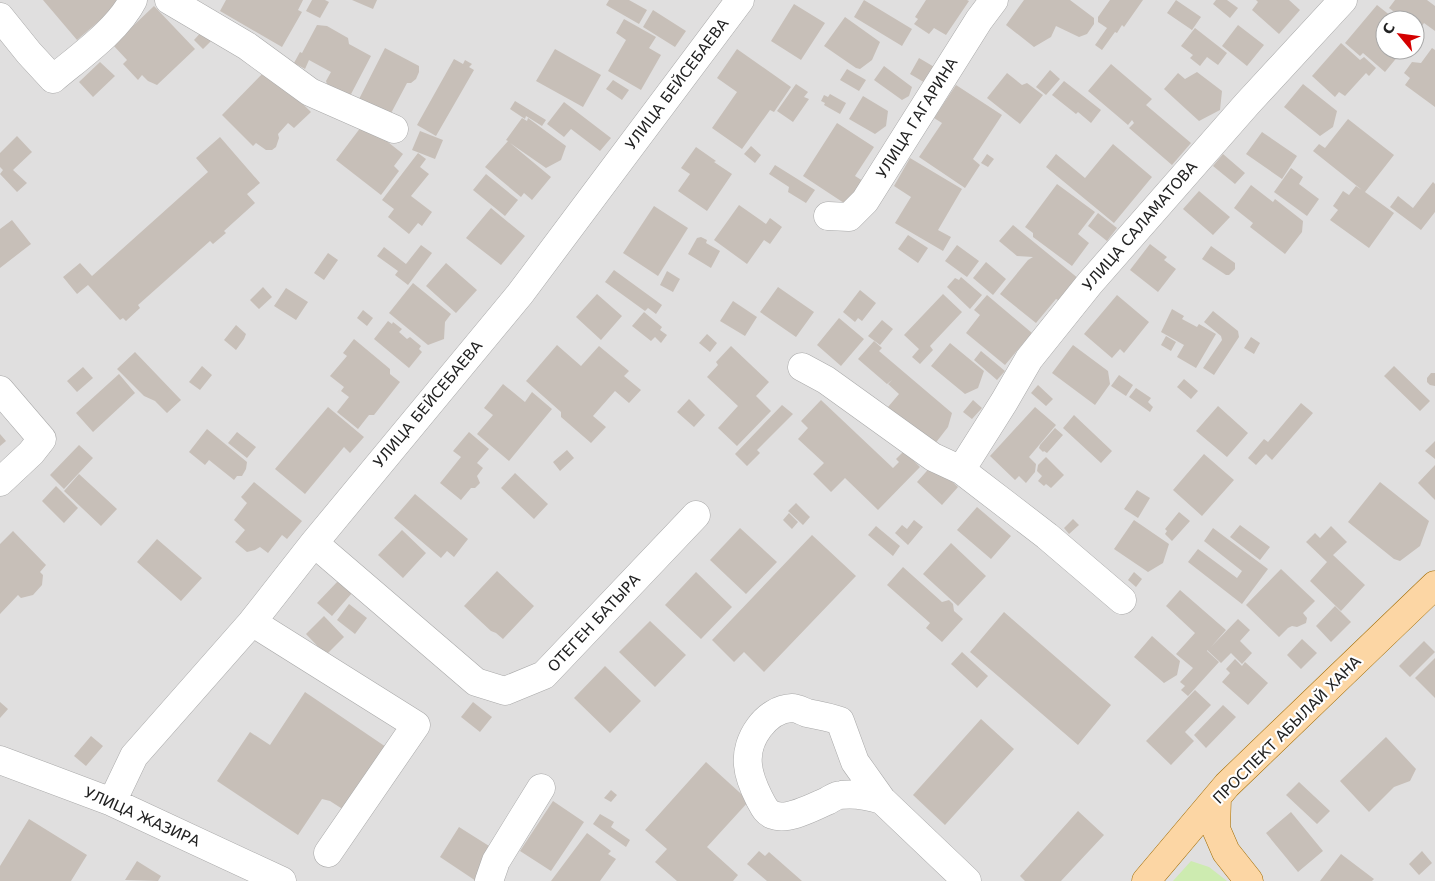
<svg xmlns="http://www.w3.org/2000/svg" width="1435" height="881" font-family="'DejaVu Sans',sans-serif">
  <style>
    .residential { fill: #e0dfdf; fill-rule: evenodd }
    .grass { fill: #cdebb0 }
    .building { fill: #c7bfb8 }
    .lines { fill: none; stroke-linecap: round; stroke-linejoin: round }
    .minor-casing { stroke: #a9a9a9; stroke-width: 29 }
    .major-casing { stroke: #a06b00; stroke-width: 29 }
    .minor { stroke: #fff; stroke-width: 28 }
    .major { stroke: #fcd6a4; stroke-width: 28 }
    .labels { text-anchor: middle; dominant-baseline: central; stroke-width: 4.5; stroke-linejoin: round; paint-order: stroke }
    .street-label { font-size: 15px; fill: #222; stroke: #fff }
  </style>
  <rect width="100%" height="100%" fill="#f2efe9"/>
  <!-- residential -->
  <path class="residential" d="M0 0H1435V881H0ZM1385 20H1415V50H1385Z"/>
  <!-- grass -->
  <path class="grass" d="M1191 861 1209 867 1227 881H1173Z"/>
  <!-- building -->
  <path class="building" d="M43 0H118L120 3 77 40Z
    M226 0H303L298 10 302 12 282 47 220 11Z
    M312 0H325L329 2 320 18 306 11Z
    M352 0H377L373 9Z
    M609 0H629L647 10 639 24 606 5Z
    M864 0 912 29 902 46 854 17Z
    M926 0H967L969 1 946 35 934 28 929 34 914 24 918 19 915 17Z
    M1024 0H1070L1094 18V24L1087 34 1079 37 1056 26 1051 37 1034 47 1006 25Z
    M1110 0H1143L1124 27 1122 25 1117 33 1115 32 1102 50 1095 45 1107 28 1098 22V17Z
    M1176 0 1201 17 1192 30 1167 13Z
    M1216 0H1227L1238 8 1230 18 1213 4Z
    M1256 0H1289L1300 10 1279 34 1252 10 1258 2Z
    M1395 0H1427L1435 6V31L1424 23 1419 30 1415 28V20H1405L1389 8Z
    M794 4 825 23 801 60 771 41Z
    M1377 5 1396 20H1385V50H1403L1385 72 1363 53 1360 56 1345 43Z
    M154 6 195 49 157 85 148 81 142 75 138 80 123 64 127 60 113 45Z
    M653 10 686 31 675 47 643 27Z
    M845 17 880 42 872 60 860 69 856 68 824 46Z
    M624 19 656 37 649 48 661 55 641 90 608 71 626 40 616 33Z
    M317 25 327 26 348 38 349 44 371 56 350 96 327 84 326 81 331 72 309 60 305 69 294 63 300 52 302 53Z
    M1238 25 1264 45 1247 66 1222 46Z
    M1195 28 1227 53 1218 65 1207 57 1200 66 1190 58 1193 55 1181 46Z
    M204 29 214 38 203 49 194 40Z
    M1341 43 1360 60 1364 57 1376 68 1369 76 1366 73 1345 96 1339 92 1335 97 1312 76Z
    M385 48 419 66V72L416 79 411 83H407L389 117 358 101Z
    M1432 48 1435 50V107L1405 85 1410 78 1404 73 1412 62 1421 63Z
    M555 49 601 75 583 107 536 81Z
    M737 49 791 87 774 112 770 110 742 149 712 128 737 92 717 78Z
    M919 58 936 68 927 84 910 74Z
    M454 59 463 64 465 60 472 64 469 67 474 70 436 136 417 125Z
    M100 62 115 76 93 97 79 82Z
    M1111 64 1152 99 1146 105 1191 143 1172 165 1129 128 1134 123 1132 120 1128 125 1088 91Z
    M884 66 912 87 909 96 902 100 874 80Z
    M267 69 311 112 294 128 288 123 278 134 279 138 276 147 272 150H266L256 143 253 146 222 115Z
    M847 69 866 80 859 91 840 80Z
    M1050 70 1060 79 1046 95 1036 87Z
    M1197 72 1222 91 1220 110 1199 121 1164 89 1178 73 1185 79Z
    M1007 73 1022 85 1027 83 1043 95 1020 124 987 98Z
    M613 80 629 90 622 100 606 89Z
    M1064 81 1101 110 1091 123 1078 112 1076 114 1052 95Z
    M796 84 808 92 804 97 809 99 793 122 777 111Z
    M1303 84 1337 111 1333 127 1320 136 1284 107Z
    M956 85 1002 115 973 159 980 165 965 188 919 157 942 123 934 118Z
    M830 94 846 103 840 114 824 105 825 103 821 101 824 95 828 97Z
    M863 96 888 111 886 126 875 134 849 119Z
    M515 101 546 120 542 126 526 116 525 119 510 109Z
    M564 102 611 138 600 151 571 129 564 137 547 124Z
    M522 118 527 121 528 118 566 146 561 160 546 168 510 143 551 177 532 200 524 193 521 197 485 167 508 141 506 140Z
    M1348 119 1394 155 1365 192 1394 213 1369 248 1330 220 1338 210 1333 206 1343 191 1349 195 1356 186 1362 190 1313 151 1319 144 1325 148Z
    M364 123 403 154 394 166 399 171 381 195 336 160Z
    M837 123 874 147 855 176 863 181 847 205 803 176Z
    M420 131 443 140 435 159 412 150Z
    M1262 132 1297 156 1282 179 1246 154Z
    M17 136 32 152 13 170 27 183 17 192 0 174 3 170 0 167V153Z
    M220 137 260 183 247 194 255 203 224 231 226 233 213 244 210 241 138 305 140 308 126 321 123 318 120 320 88 285 77 294 63 277 80 263 92 276 208 172 196 158Z
    M1113 144 1152 177 1114 223 1046 167 1056 154 1085 178Z
    M751 146 761 155 755 163 744 154Z
    M696 147 716 161 714 162 732 174 707 211 678 191 690 174 681 168Z
    M418 153 426 159 420 167 429 174 411 196 432 212 422 226 418 223 409 234 388 217 394 209 382 200Z
    M987 154 994 159 988 167 981 163Z
    M1223 154 1245 173 1235 184 1213 166Z
    M910 158 962 189 938 230 951 237 943 251 895 223 911 197 894 186Z
    M775 165 815 190 806 203 788 192 789 187 769 174Z
    M1291 168 1303 177 1299 184 1319 199 1307 216 1274 192Z
    M486 174 518 200 505 216 473 190Z
    M1433 182 1435 184V212L1421 230 1390 207 1398 196 1413 208Z
    M1057 184 1095 212 1078 234 1089 243 1072 266 1033 237V233L1025 227Z
    M1251 185 1273 202 1275 199 1303 221 1302 232 1285 254 1250 227 1253 223 1234 208Z
    M1199 191 1230 217 1213 235 1183 209Z
    M739 205 766 224 770 218 782 227 770 244 764 240 747 264 714 240Z
    M654 206 688 228 658 276 623 253Z
    M491 208 525 236 501 265 466 238Z
    M1098 213 1117 228 1107 241 1088 226Z
    M12 220 31 244 0 268V229Z
    M1013 225 1079 279 1060 301 1056 299 1036 323 1000 294 1028 260 1033 257 1017 256 999 241Z
    M908 235 928 248 918 263 898 249Z
    M701 237 707 240 706 243 720 251 711 268 688 254 697 238Z
    M1150 244 1167 257 1164 260 1176 269 1158 292 1130 270Z
    M421 245 432 253 408 285 395 275 398 271 377 256 384 247 406 264Z
    M957 245 979 261 967 277 945 261Z
    M1211 246 1235 263V269L1229 275H1226L1202 259Z
    M328 253 338 260 324 280 314 273Z
    M986 262 1006 279 993 295 973 278Z
    M446 263 477 290 456 313 426 286Z
    M614 270 662 305 656 314 648 308 645 311 605 282Z
    M667 271 680 279 673 292 660 285Z
    M961 277 982 295 970 309 947 287 955 278 959 280Z
    M413 283 451 314 445 322 444 339 428 345 389 313Z
    M263 287 272 297 259 309 250 300Z
    M778 287 814 312 796 337 760 312Z
    M286 288 308 302 296 320 274 306Z
    M860 290 876 303 862 321 858 318 855 322 843 312Z
    M597 294 622 316 601 340 576 317Z
    M943 294 962 312 930 346 933 350 920 364 912 357 919 349 904 335Z
    M987 295 1032 333 1005 365 966 333 980 315 974 310Z
    M1117 295 1149 322 1124 353 1120 349 1112 358 1084 334Z
    M733 301 757 317 745 336 720 321Z
    M1172 309 1184 316 1182 319 1197 327 1199 324 1216 334 1196 368 1177 357 1184 345 1161 332Z
    M363 310 373 318 367 326 357 318Z
    M1213 311 1238 331 1239 337 1214 375 1203 368 1222 340 1221 336 1204 322Z
    M644 312 662 327 660 330 667 335 661 343 655 337 651 341 632 326Z
    M839 318 864 339 841 366 817 345Z
    M882 320 893 329 880 345 868 336Z
    M388 321 392 324 393 322 402 329 399 332 407 339 410 337 421 346 419 349 422 352 409 368 374 339Z
    M236 325 246 334 244 339 236 350 224 340Z
    M707 334 717 343 710 352 699 343Z
    M1166 336 1176 342 1171 351 1161 345Z
    M1251 337 1260 343 1254 354 1244 348Z
    M354 339 390 369V374L400 382 374 415H369L358 429 337 412 349 397 341 391 344 387 330 376 347 356 343 353Z
    M874 341 882 348 879 351 952 413 948 427 934 445 888 407 899 394 888 384 892 380 887 384 858 359Z
    M950 343 984 371 978 388 965 394 931 366Z
    M557 345 581 366 599 346 629 371 624 376 641 390 629 403 615 391 593 416 606 427 591 443 561 417V412L526 381Z
    M1073 345 1108 371 1110 384 1095 405 1052 373Z
    M731 346 769 382 756 396 771 411 737 446 718 428 738 406 707 377 718 365 716 362Z
    M981 351 1005 371 997 380 974 360Z
    M135 352 181 400 167 413 155 401 144 396 117 369Z
    M202 366 212 375 200 390 189 382Z
    M1394 366 1430 401 1420 411 1384 376Z
    M83 367 93 378 77 392 67 381Z
    M1431 373H1435V386L1430 385 1427 382V378Z
    M119 374 135 393 93 432 76 413Z
    M1119 375 1133 385 1126 396 1111 386Z
    M1184 379 1198 391 1191 399 1177 387Z
    M503 384 525 402 532 392 552 409 509 461 477 434 493 415 484 408Z
    M1038 385 1053 399 1046 406 1031 393Z
    M1136 388 1151 398 1148 402 1153 407 1150 412 1129 397Z
    M689 399 705 415 694 427 677 412Z
    M821 400 893 468 899 462 896 459 904 451 920 467 878 510 845 478 831 492 813 474 824 463 798 439 808 428 801 421Z
    M973 400 982 408 972 419 963 412Z
    M1301 403 1313 413 1272 460 1266 454 1256 465 1248 458 1264 439 1268 442Z
    M782 405 793 414 757 450 760 453 747 466 735 454Z
    M1218 406 1248 433 1227 457 1196 431Z
    M328 407 364 437 350 453 344 447 305 494 275 469Z
    M1035 407 1056 425 1029 457 1036 464 1035 472 1026 483 1019 476 1015 480 990 456Z
    M1074 415 1112 451 1101 463 1063 428Z
    M1055 428 1063 435 1047 453 1044 451 1043 452 1039 448 1040 445Z
    M207 429 247 462 246 469 242 476H237L234 480 209 460 205 465 189 452Z
    M237 432 256 447 247 458 228 443Z
    M469 432 489 449 477 463 483 468 477 476 480 483 475 488H471L461 500 440 483 461 457 453 451Z
    M0 434 6 441 0 446Z
    M1435 441V459L1425 451Z
    M79 445 93 458 64 489 50 475Z
    M567 450 574 458 560 471 553 462Z
    M1204 454 1234 480 1202 516 1173 490Z
    M1046 457 1064 475 1051 488 1046 484 1044 486 1038 481 1042 476 1037 471 1038 465Z
    M933 464 958 487 942 505 917 482Z
    M1435 465V500L1418 483Z
    M515 473 548 504 534 519 501 488Z
    M79 474 117 509 101 526 64 491Z
    M254 482 302 521 287 539 282 535 268 553 260 547 255 550 247 552 235 542 245 530 234 520 247 503 241 497Z
    M1380 482 1429 521 1420 546 1400 561 1394 559 1348 522Z
    M56 486 78 508 64 523 42 501Z
    M1137 490 1150 498 1138 518 1124 509Z
    M415 494 468 539 454 557 447 551 441 558 394 518Z
    M796 503 810 517 803 525 788 511Z
    M977 507 1011 536 991 559 957 530Z
    M1179 512 1190 521 1172 541 1165 534 1167 531 1165 529Z
    M789 513 798 522 792 529 783 520Z
    M1073 519 1079 525 1069 534 1064 528Z
    M914 520 923 527 908 545 895 533 902 525 907 529Z
    M1134 520 1169 544 1163 563 1148 572 1114 549Z
    M1240 525 1270 547 1260 560 1230 537Z
    M876 526 900 546 893 556 868 535Z
    M1331 526 1347 542 1333 555 1365 585 1341 611 1310 581 1327 562 1306 542 1315 533 1320 538Z
    M740 528 777 562 746 594 710 560Z
    M1213 528 1268 569 1242 604 1188 562 1198 549 1237 578 1242 571 1204 541Z
    M402 530 426 553 403 578 378 555Z
    M13 531 46 565 40 572 43 575 42 585 33 595 21 598 18 595 0 614V544Z
    M812 535 856 576 764 672 744 652 734 662 712 640Z
    M157 539 202 578 181 601 137 562Z
    M951 543 986 576 958 606 923 574Z
    M903 567 942 602 949 600 953 604 954 611 963 619 942 642 926 628 930 623 887 585Z
    M1281 569 1315 601 1303 613 1307 618 1306 623 1297 627 1292 626 1288 628 1279 637 1246 605Z
    M497 571 534 606 503 639 496 633 491 631 464 606Z
    M696 572 732 607 701 639 665 605Z
    M1134 572 1142 579 1136 587 1128 580Z
    M338 581 352 593 332 616 317 603Z
    M1180 590 1226 630 1211 647 1238 619 1250 630 1240 641 1252 653 1242 664 1231 653 1221 663 1207 650V651L1219 662 1188 696 1181 690 1185 686 1180 682 1193 668 1176 654 1195 633 1166 606Z
    M349 604 367 618 355 634 337 620Z
    M1335 606 1351 622 1331 642 1316 626Z
    M1004 612 1111 705 1078 745 970 652Z
    M324 616 344 637 326 655 306 634Z
    M650 621 686 655 655 687 619 652Z
    M1152 636 1180 661 1177 675 1164 683 1134 657Z
    M1302 639 1317 653 1301 669 1287 655Z
    M1424 641 1435 652 1410 677 1399 666Z
    M962 652 988 676 977 688 951 664Z
    M1435 658V698L1415 678Z
    M1235 659 1242 666 1245 662 1268 683 1248 705 1222 682 1230 673 1226 669Z
    M605 666 641 701 610 733 574 698Z
    M1195 690 1211 705 1185 732 1194 741 1171 765 1146 741Z
    M305 692 386 747 344 810 330 801 322 799 298 835 217 781 250 732 270 745Z
    M0 702 8 709 0 718Z
    M473 702 492 717 480 732 461 717Z
    M1223 705 1236 717 1206 748 1194 735Z
    M981 719 1014 749 945 825 913 795Z
    M91 736 103 746 86 766 74 756Z
    M1386 737 1416 769 1410 781 1394 787 1369 812 1340 781Z
    M706 762 749 801 707 847 738 875 733 881H677L655 862 667 849 645 830Z
    M1299 782 1330 811 1317 824 1286 795Z
    M611 790 617 795 611 802 604 798Z
    M553 801 584 822 551 871 520 851Z
    M1078 811 1104 835 1061 881H1025L1020 876Z
    M1291 812 1323 851 1298 872 1266 833Z
    M600 814 614 822 611 827 630 840 626 847 593 824Z
    M29 819 87 855 71 881H0V866Z
    M459 827 497 851 476 881 440 857Z
    M587 833 611 851 608 854 616 859 600 881H551Z
    M759 851 765 856 769 852 802 881H767L747 864Z
    M1422 851 1432 863 1419 875 1409 864Z
    M1341 854 1374 879 1372 881H1320Z
    M137 861 161 876 158 881 125 880Z"/>
  <g class="lines">
    <!-- minor casing -->
    <g class="minor-casing">
      <path id="minor" d="M169 0 247 46 310 92 394 129
        M0 17 29 53 53 79C79 57 118 30 133 0
        M828 216 849 217 865 201 979 20 994 0
        M802 367 826 380 933 457 961 470 1047 536 1122 600
        M0 390 42 439 31 453 0 482
        M961 470 1004 402 1029 359 1090 283 1247 104 1343 0
        M314 543 476 682 505 691 544 675 696 515
        M252 622 416 725 328 853
        M0 760 112 802 282 881
        M882 800C869 796 855 793 841 795 836 795 831 799 827 801 813 807 788 821 773 815 765 812 763 805 759 798 754 788 749 777 748 765 745 740 766 709 792 708 797 708 802 711 807 713 818 715 829 717 840 721L855 762 882 800 967 881
        M112 802 134 756 252 622 314 543 520 294 740 0
        M489 881 496 861 541 788"/>
    </g>
    <!-- major casing -->
    <g class="major-casing">
      <path id="major" d="M1217 798 1216 829 1226 852 1249 881
        M1146 881 1227 785 1435 585"/>
    </g>
    <!-- minor -->
    <use href="#minor" class="minor"/>
    <!-- major -->
    <use href="#major" class="major"/>
  </g>
  <g class="labels">
    <!-- street labels -->
    <g class="street-label">
      <text transform="translate(677 84) rotate(-53)">УЛИЦА БЕЙСЕБАЕВА</text>
      <text transform="translate(917 118) rotate(-58)">УЛИЦА ГАГАРИНА</text>
      <text transform="translate(1140 226) rotate(-49)">УЛИЦА САЛАМАТОВА</text>
      <text transform="translate(428 404) rotate(-50)">УЛИЦА БЕЙСЕБАЕВА</text>
      <text transform="translate(594 623) rotate(-47)">ОТЕГЕН БАТЫРА</text>
      <text transform="translate(1287 730) rotate(-45)">ПРОСПЕКТ АБЫЛАЙ ХАНА</text>
      <text transform="translate(142 817) rotate(24)">УЛИЦА ЖАЗИРА</text>
    </g>
  </g>
  <!-- north arrow -->
  <g transform="translate(1400 35) rotate(299)"><circle r="24" fill="#ffffff" stroke="#a7a7a7"/>
  <path d="M0-4L9 19L0 12L-9 19Z" fill="#d40000"/>
  <text y="-8" font-size="14" font-weight="bold" text-anchor="middle" fill="#222222">С</text>
  </g>
</svg>
